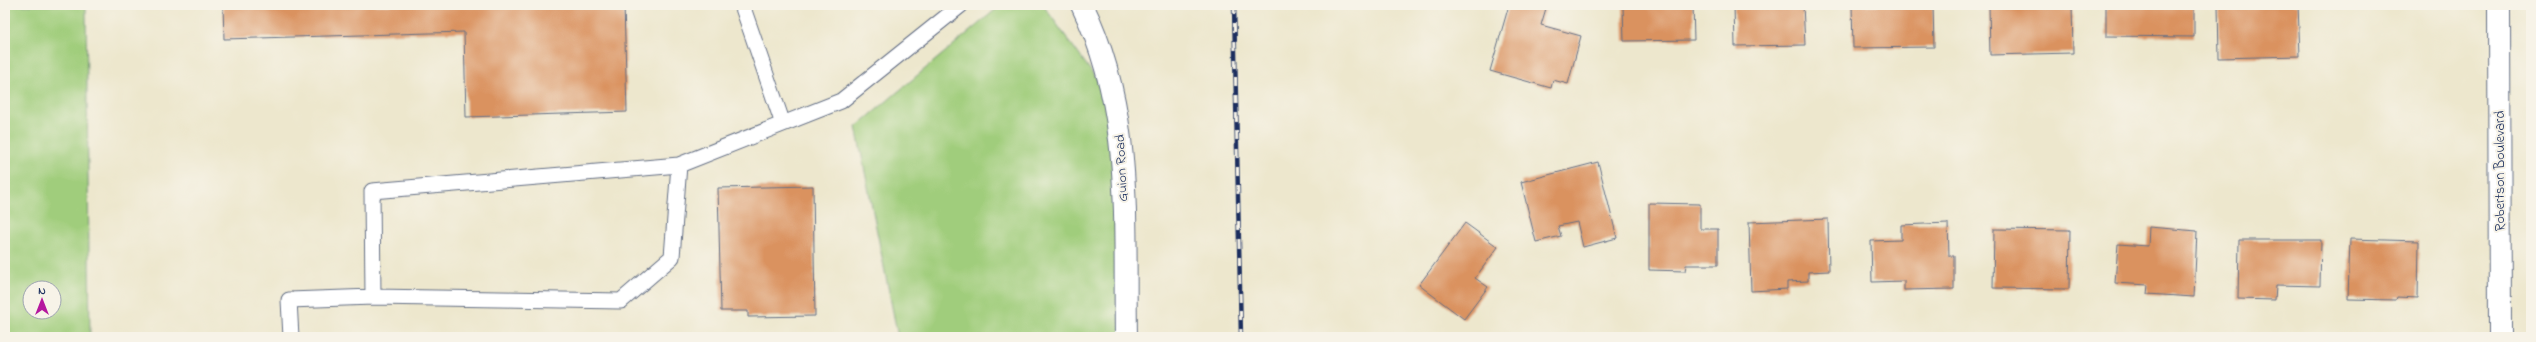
<svg xmlns="http://www.w3.org/2000/svg" width="2536" height="342" font-family="'Indie Flower',sans-serif">
  <style>
    .green { fill: #a0cd7b; stroke: #5e7e6c; fill-rule: evenodd }
    .building { fill: #da925f }
    .lines { fill: none; stroke-linecap: round; stroke-linejoin: round }
    .lane-casing { stroke: #646f85; stroke-width: 17 }
    .street-casing { stroke: #646f85; stroke-width: 24 }
    .secondary-casing { stroke: #646f85; stroke-width: 24 }
    .lane { stroke: #fff; stroke-width: 15 }
    .street { stroke: #fff; stroke-width: 22 }
    .secondary { stroke: #fff; stroke-width: 22 }
    .rail-casing { stroke: #1b2f5e; stroke-width: 4.5 }
    .rail { stroke: #f7f3e8; stroke-width: 3; stroke-dasharray: 9; stroke-linecap: butt }
    .labels { text-anchor: middle; dominant-baseline: central; stroke-width: 4; stroke-linejoin: round; paint-order: stroke }
    .street-label { font-size: 14px; fill: #1b2f5e; stroke: #f7f3e8 }
  </style>
  <rect width="100%" height="100%" fill="#f7f3e8"/>
  <filter id="ink" filterUnits="userSpaceOnUse"><feTurbulence type="fractalNoise" baseFrequency=".025" numOctaves="2"/><feDisplacementMap in="SourceGraphic" scale="8" xChannelSelector="R" yChannelSelector="G"/><feConvolveMatrix kernelMatrix="1 2 1 2 8 2 1 2 1" color-interpolation-filters="sRGB"/></filter>
  <filter id="wash" filterUnits="userSpaceOnUse"><feTurbulence type="fractalNoise" baseFrequency=".012" numOctaves="4" result="noise"/><feDisplacementMap in="SourceGraphic" scale="16" xChannelSelector="R" yChannelSelector="G"/><feGaussianBlur stdDeviation="0.9" result="paint"/><feColorMatrix in="noise" values="0 0 0 0 0 0 0 0 0 0 0 0 0 0 0 0 0 1.4 0 .05"/><feComposite in="paint" operator="in"/></filter>
  <g filter="url(#wash)">
    <rect width="100%" height="100%" fill="#ede7cd"/>
    <!-- green -->
    <path class="green" d="M5 5H86L90 337H5ZM30 288H54V312H30Z
      M1001 5H1043L1117 107 1126 337H898L856 127Z"/>
    <g id="blocks">
      <!-- building -->
      <path class="building" d="M223 5H624L627 112 466 117 464 32 224 39Z
        M1392 5H1402L1393 8Z
        M1509 5H1547L1541 25 1581 36 1568 84 1553 80 1551 88 1490 71Z
        M1623 5H1693L1694 40 1624 41Z
        M1734 5H1803L1805 45 1735 46Z
        M1852 5H1933L1934 47 1853 48Z
        M1989 5H2072L2073 53 1990 55Z
        M2106 5H2194V37L2106 36Z
        M2218 5H2298L2300 56 2219 58Z
        M1598 162 1617 238 1583 247 1577 222 1558 226 1561 236 1536 242 1521 182Z
        M813 186 815 316 748 317V311H721L718 188Z
        M1649 203 1700 204V229H1718V265H1686L1685 271 1649 270Z
        M1828 219 1829 271 1808 272V281L1787 282V289L1751 291 1749 222Z
        M1465 223 1498 247 1475 278 1488 287 1464 319 1419 285Z
        M1948 223 1949 256H1954V289L1904 290V281L1872 282 1871 241 1901 240V225Z
        M2149 227 2197 231 2194 297 2147 294 2148 285 2115 283 2118 244 2148 246Z
        M1994 229 2070 230 2069 289 1993 288Z
        M2350 239 2419 241 2418 298 2397 297 2396 300 2348 299Z
        M2239 240H2321L2320 286 2276 285 2275 300 2238 299Z"/>
    </g>
  </g>
  <g filter="url(#ink)">
    <use href="#blocks" fill-opacity="0" stroke="#646f85" stroke-width="1"/>
    <g class="lines">
      <!-- lane casing -->
      <g class="lane-casing">
        <path id="lane" d="M742 5 783 124
          M679 165 672 257 621 301 373 297 372 191 679 165 841 101 961 5
          M291 337 289 300 373 297"/>
      </g>
      <!-- street casing -->
      <g class="street-casing">
        <path id="street" d="M2499 5 2500 337"/>
      </g>
      <!-- secondary casing -->
      <g class="secondary-casing">
        <path id="secondary" d="M1082 5C1134 111 1124 222 1126 337"/>
      </g>
      <!-- lane -->
      <use href="#lane" class="lane"/>
      <!-- street -->
      <use href="#street" class="street"/>
      <!-- secondary -->
      <use href="#secondary" class="secondary"/>
      <!-- rail casing -->
      <g class="rail-casing">
        <path id="rail" d="M1234 5 1241 337"/>
      </g>
      <!-- rail -->
      <use href="#rail" class="rail"/>
    </g>
  </g>
  <g class="labels">
    <!-- street labels -->
    <g class="street-label">
      <text transform="translate(1122 168) rotate(-93)">Guion Road</text>
      <text transform="translate(2500 171) rotate(-90)">Robertson Boulevard</text>
    </g>
  </g>
  <!-- margin -->
  <rect width="2536" height="342" fill="none" stroke="#f7f3e8" stroke-width="20"/>
  <!-- north arrow -->
  <g transform="translate(42 300)"><circle r="19" fill="#f7f3e8" stroke="#9fa5b1"/>
  <path d="M0-3L7 15L0 10L-7 15Z" fill="#b5179e"/>
  <text y="-6" font-size="11" font-weight="bold" text-anchor="middle" fill="#1b2f5e">N</text>
  </g>
</svg>
